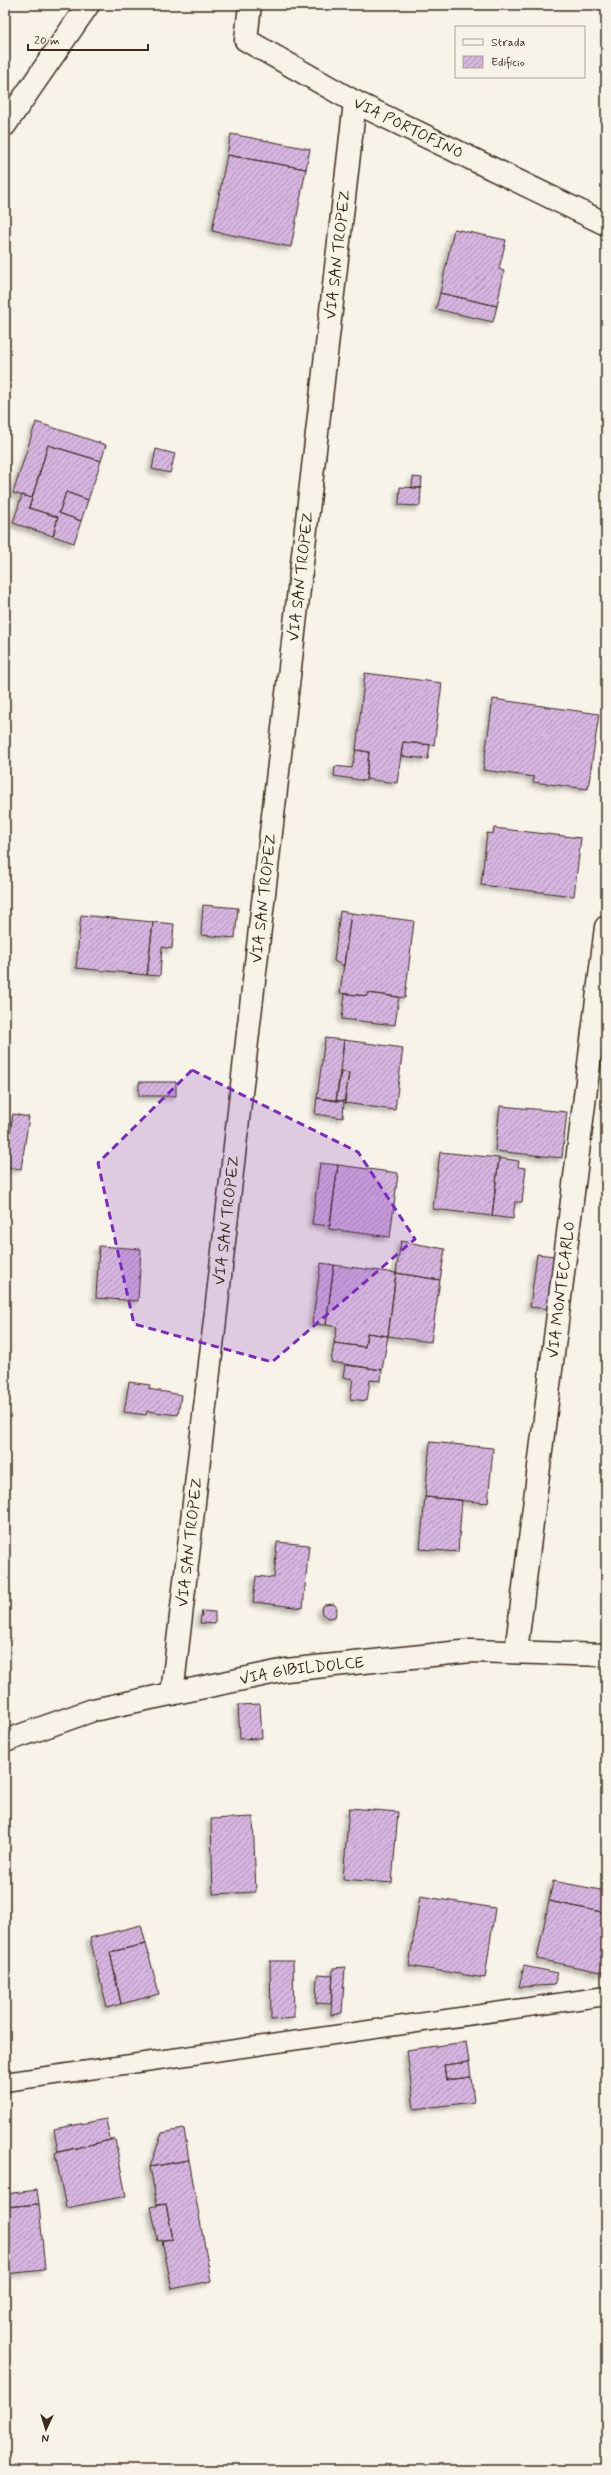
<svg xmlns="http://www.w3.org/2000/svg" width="611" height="2475" font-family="Mynerve,sans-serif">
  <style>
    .building { fill: url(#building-hatch); stroke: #3b2a1e; filter: url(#shadow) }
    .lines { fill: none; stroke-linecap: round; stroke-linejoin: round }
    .service-casing { stroke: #3b2a1e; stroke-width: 21 }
    .minor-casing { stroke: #3b2a1e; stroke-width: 25 }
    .service { stroke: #f7f3e8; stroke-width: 18 }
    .minor { stroke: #f7f3e8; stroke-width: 22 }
    .marked { fill: #7b2cbf; fill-opacity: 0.2; stroke: #7b2cbf; stroke-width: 3; stroke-dasharray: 8 5; stroke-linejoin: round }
    .labels { text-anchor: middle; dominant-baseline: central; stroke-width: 3.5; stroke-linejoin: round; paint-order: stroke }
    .street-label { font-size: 16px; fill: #3b2a1e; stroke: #f7f3e8 }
  </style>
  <defs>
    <pattern id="building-hatch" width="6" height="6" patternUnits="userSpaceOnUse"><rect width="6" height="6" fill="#d6b5e0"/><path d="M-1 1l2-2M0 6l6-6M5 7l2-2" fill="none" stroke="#af93b5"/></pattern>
    <filter id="shadow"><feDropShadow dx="-3.5" dy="3.5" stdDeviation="2" flood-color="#0004"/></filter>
  </defs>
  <rect width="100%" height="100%" fill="#f7f3e8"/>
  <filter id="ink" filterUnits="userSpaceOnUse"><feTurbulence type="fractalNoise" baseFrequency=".025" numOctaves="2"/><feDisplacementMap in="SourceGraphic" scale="8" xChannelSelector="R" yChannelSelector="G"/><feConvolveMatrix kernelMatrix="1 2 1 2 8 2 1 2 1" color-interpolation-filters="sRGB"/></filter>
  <g filter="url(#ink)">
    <!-- building -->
    <path class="building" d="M231 134 310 149 306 169 227 155Z
      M227 155 306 169 291 247 212 231Z
      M454 229 506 240 499 269 504 271 497 306 440 293Z
      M440 293 497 306 493 322 436 309Z
      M36 422 106 445 101 461 48 445 32 498 13 493Z
      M48 445 101 461 88 500 66 492 59 513 81 521 74 543 53 536 58 517 29 508Z
      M156 449 175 454 170 473 152 469Z
      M413 477 422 478 421 488H412Z
      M400 487 421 488 420 506 399 505Z
      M66 492 88 500 81 521 59 513Z
      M22 495 32 498 29 508 58 517 53 536 13 523Z
      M365 673 442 683 434 745 403 742 397 783 366 779 369 752 356 750Z
      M493 699 599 714 588 789 533 782 534 777 483 770Z
      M403 742 430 745 428 759 401 756Z
      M356 750 369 752 366 781 334 776 335 766 352 768Z
      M494 828 581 838 574 896 481 885 487 833 493 834Z
      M203 905 238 908 235 938 201 935Z
      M340 911 351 913 344 966 334 961Z
      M351 913 414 921 405 998 368 993 367 996 340 993Z
      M81 915 153 922 147 975 76 968Z
      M153 922 174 924 172 949 162 947 160 976 147 975Z
      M368 993 399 997 395 1025 342 1019 345 994 367 996Z
      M325 1038 344 1040 336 1101 317 1098Z
      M344 1040 403 1048 395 1110 345 1103 349 1073 341 1072Z
      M341 1072 349 1073 344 1101H336Z
      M139 1082H176V1096H139Z
      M317 1098 344 1101 343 1118 315 1114Z
      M500 1106 567 1112 562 1158 495 1151Z
      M13 1114 29 1117 21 1169 5 1167Z
      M440 1152 499 1158 492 1216 433 1209Z
      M499 1158 519 1161 518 1167 526 1168 522 1202H515L513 1219 492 1216Z
      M320 1163 338 1165 330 1226 312 1224Z
      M338 1165 398 1173 390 1237 329 1229Z
      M401 1241 445 1249 440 1280 396 1273Z
      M99 1246 141 1249 138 1301 96 1298Z
      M537 1254 555 1256 548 1309 530 1307Z
      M321 1263 334 1265 326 1325 312 1324Z
      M334 1265 396 1273 388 1336 367 1333 365 1347 334 1343 337 1327 326 1325Z
      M396 1273 440 1280 431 1342 388 1336Z
      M367 1333 388 1336 382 1370 331 1362 334 1343 365 1347Z
      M345 1365 382 1370 381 1381 370 1380 367 1401 350 1399 353 1379 343 1377Z
      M129 1382 150 1385 149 1389 181 1395 178 1415 147 1411 146 1415 124 1412Z
      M430 1442 493 1448 488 1503 425 1497Z
      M425 1497 462 1500 458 1552 420 1549Z
      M277 1542 309 1545 303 1608 253 1602 256 1576 274 1578Z
      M334 1604 337 1608 335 1617 328 1618 322 1614 321 1608 324 1605Z
      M202 1611 215 1612V1624L200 1623Z
      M260 1704 262 1738 240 1739 238 1705Z
      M349 1808 398 1812 392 1883 343 1879Z
      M253 1817 256 1892 213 1894 211 1819Z
      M553 1881 606 1891V1913L549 1901Z
      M420 1896 495 1908 485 1978 409 1966Z
      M549 1901 606 1913V1973L537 1959Z
      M141 1925 146 1944 110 1952 121 2004 107 2008 90 1938Z
      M146 1944 159 1994 121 2004 110 1952Z
      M270 1961H293L294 2018 271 2020Z
      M524 1966 558 1973 554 1985 519 1987Z
      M345 1967 342 2013 331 2015 333 1968Z
      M317 1975 333 1976 331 2004 316 2003Z
      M466 2042 469 2062 444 2065 446 2080 471 2077 474 2102 414 2109 407 2050Z
      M469 2062 471 2077 446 2080 444 2065Z
      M106 2119 110 2140 58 2152 54 2129Z
      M184 2129 189 2160 150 2167 162 2133Z
      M115 2139 126 2196 66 2208 55 2153Z
      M189 2160 211 2281 172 2289 162 2240 173 2239 166 2204 157 2205 150 2167Z
      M37 2190 39 2204 5 2207V2194Z
      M39 2204 45 2270 5 2274V2207Z
      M166 2204 173 2239 158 2241 151 2207Z"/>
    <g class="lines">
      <!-- service casing -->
      <g class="service-casing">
        <path id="service" d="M5 2082 606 1996"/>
      </g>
      <!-- minor casing -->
      <g class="minor-casing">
        <g id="minor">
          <path id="s1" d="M250 5 246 40 355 102 606 224"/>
          <path d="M5 125 88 5"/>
          <path id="s2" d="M516 1652 606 927"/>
          <path id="s3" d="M172 1694 355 102"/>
          <path id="s4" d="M5 1741 93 1710 286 1670 471 1651 606 1655"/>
        </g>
      </g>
      <!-- service -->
      <use href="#service" class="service"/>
      <!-- minor -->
      <use href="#minor" class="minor"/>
    </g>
  </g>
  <!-- marked area -->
  <path class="marked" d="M192 1070 358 1152 415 1239 272 1362 134 1324 98 1163Z"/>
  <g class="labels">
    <!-- street labels -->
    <g class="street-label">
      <text stroke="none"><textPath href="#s1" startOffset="220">VIA PORTOFINO</textPath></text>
      <text stroke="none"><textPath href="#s3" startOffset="1449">VIA SAN TROPEZ</textPath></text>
      <text stroke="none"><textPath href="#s3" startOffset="1125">VIA SAN TROPEZ</textPath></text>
      <text stroke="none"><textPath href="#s3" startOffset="801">VIA SAN TROPEZ</textPath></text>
      <text stroke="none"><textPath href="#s3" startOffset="477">VIA SAN TROPEZ</textPath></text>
      <text stroke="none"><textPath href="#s2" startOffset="365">VIA MONTECARLO</textPath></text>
      <text stroke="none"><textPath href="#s3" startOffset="153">VIA SAN TROPEZ</textPath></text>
      <text stroke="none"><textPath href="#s4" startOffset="306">VIA GIBILDOLCE</textPath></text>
    </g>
  </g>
  <!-- margin -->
  <rect width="611" height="2475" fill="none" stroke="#f7f3e8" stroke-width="20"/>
  <rect x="10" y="10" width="591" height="2455" fill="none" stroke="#3b2a1e" stroke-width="1.5" filter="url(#ink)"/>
  <!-- legend -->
  <rect x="455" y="26" width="130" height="52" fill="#f7f3e8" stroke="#aca397"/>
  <rect x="463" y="39" width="20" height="6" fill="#f7f3e8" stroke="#aca397"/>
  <text x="491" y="46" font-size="12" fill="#3b2a1e">Strada</text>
  <rect x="463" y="56" width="20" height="12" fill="url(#building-hatch)" stroke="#aca397"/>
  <text x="491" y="66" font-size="12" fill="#3b2a1e">Edificio</text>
  <!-- north arrow -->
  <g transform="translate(46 2429) rotate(184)" stroke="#f7f3e8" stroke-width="3" paint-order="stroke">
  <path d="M0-3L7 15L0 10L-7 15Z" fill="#3b2a1e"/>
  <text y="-6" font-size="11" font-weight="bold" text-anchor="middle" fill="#3b2a1e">N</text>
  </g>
  <!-- scale -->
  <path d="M28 44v6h120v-6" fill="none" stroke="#3b2a1e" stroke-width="2"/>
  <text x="34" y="44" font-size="12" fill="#3b2a1e" stroke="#f7f3e8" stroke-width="3" paint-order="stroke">20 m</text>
</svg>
